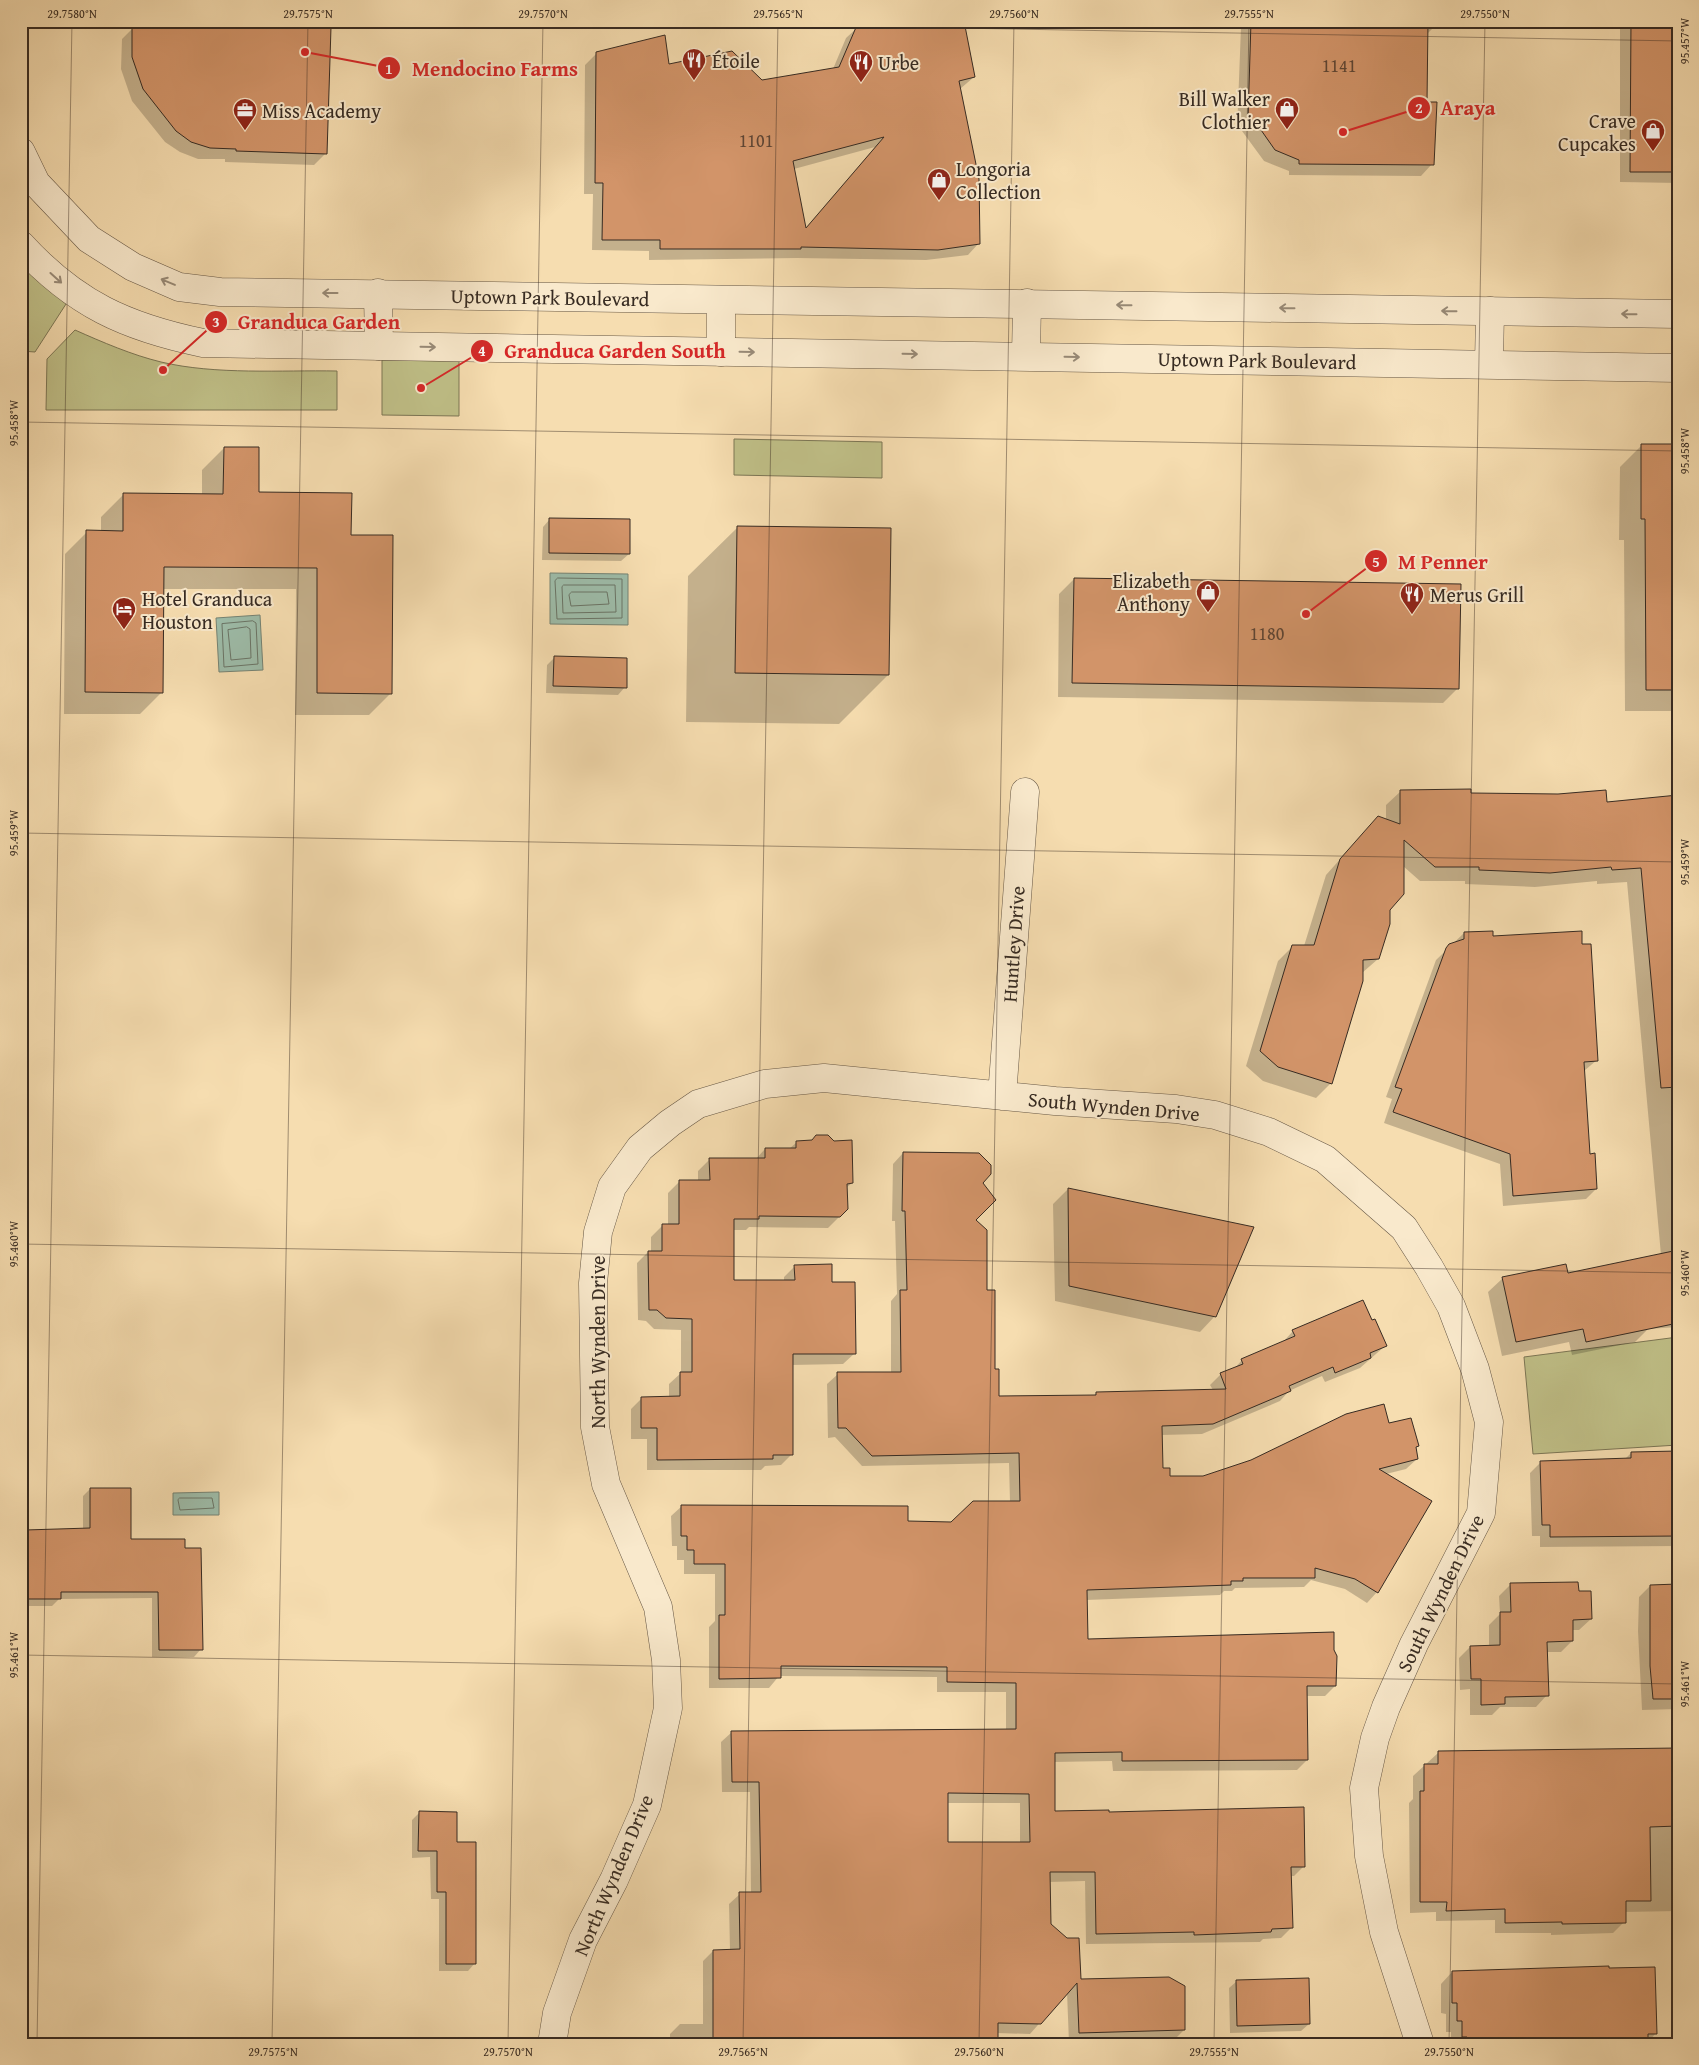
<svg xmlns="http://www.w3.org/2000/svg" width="1699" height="2065" font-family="'Gentium Book Plus',serif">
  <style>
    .green { fill: #c0c088; stroke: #7c7655 }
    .water { fill: #9dbca9; stroke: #748273 }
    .shadow { fill: #0003; fill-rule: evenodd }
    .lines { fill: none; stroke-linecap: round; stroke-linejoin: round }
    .shore { stroke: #6a7466; stroke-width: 1 }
    .building { fill: #d29469; stroke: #372b22; fill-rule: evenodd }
    .minor-casing { stroke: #675846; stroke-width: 29 }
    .tertiary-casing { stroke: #675846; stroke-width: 29 }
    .minor { stroke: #f9e9cc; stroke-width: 28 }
    .tertiary { stroke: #f9e9cc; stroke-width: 28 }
    .oneway { stroke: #988a77 }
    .ticks { fill: none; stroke: #372b22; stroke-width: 1; stroke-opacity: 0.45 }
    .labels { text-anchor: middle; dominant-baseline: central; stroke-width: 4; stroke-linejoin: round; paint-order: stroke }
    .number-label { font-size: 18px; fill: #5e4534 }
    .poi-label { font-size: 20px; fill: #372b22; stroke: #f9e9cc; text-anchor: start }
    .street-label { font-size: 20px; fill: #372b22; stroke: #f9e9cc }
    .leader { fill: none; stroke: #d62828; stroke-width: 2 }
    .callout-dot { fill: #d62828; stroke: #f9e9cc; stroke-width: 2 }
    .mark-label { font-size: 15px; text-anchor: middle; font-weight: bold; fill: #fff }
    .callout-label { font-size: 21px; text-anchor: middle; font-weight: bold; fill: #d62828; stroke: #f9e9cc; stroke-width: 4; stroke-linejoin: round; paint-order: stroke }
    .neatline { fill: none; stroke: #372b22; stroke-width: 2 }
    .ticks-label { font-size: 12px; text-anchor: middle; fill: #372b22 }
  </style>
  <rect width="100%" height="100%" fill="#f6ddb0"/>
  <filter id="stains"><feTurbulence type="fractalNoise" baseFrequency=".004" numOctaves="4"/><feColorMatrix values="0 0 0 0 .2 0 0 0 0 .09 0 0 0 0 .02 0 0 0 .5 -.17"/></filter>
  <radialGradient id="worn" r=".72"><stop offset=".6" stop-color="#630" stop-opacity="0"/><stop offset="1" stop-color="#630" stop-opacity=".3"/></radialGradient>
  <!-- green -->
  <path class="green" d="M30 272 66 304 35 352 21 351V285Z
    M75 330C102 342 132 355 161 362 216 375 281 370 337 371V410H46L47 359Z
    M382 360 459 361V416L382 415Z
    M734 439 882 442V478L734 475Z
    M1678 1337V1445L1533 1454 1524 1357Z"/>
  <!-- water -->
  <path class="water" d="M550 573 628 574V625L550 624Z
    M260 615 263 670 219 672 216 618Z
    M219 1492V1515H173V1493Z"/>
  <!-- shadow -->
  <path class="shadow" d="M1247 21H1435V26L1426 35V104L1432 164 1421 176 1289 175V171L1264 161 1242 131H1237L1241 27Z
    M1620 21H1678V183L1620 182Z
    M858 27 974 77 960 89 979 243 968 255 926 260 797 258 649 260V251L592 250 593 194H584L585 65 597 53 761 81 833 69 846 38ZM875 147 805 229 794 169Z
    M133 28 325 154 314 165 225 162V159H198L180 152 165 142 132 101 121 69 122 39Z
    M1642 445 1678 446V711H1625L1624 540H1619L1620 467Z
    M224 448 258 494 350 536 391 693 369 715H295L296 589H162V692L140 714H64L65 554 87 532H101V517L123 495H202V470Z
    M550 519 629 554 621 561 542 560 543 527Z
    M738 527 888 675 839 724 686 722 688 576Z
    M1074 579 1458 688 1443 703 1058 697 1059 594Z
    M554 658 625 687 618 695 546 693 547 665Z
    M1401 791 1606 803 1678 797V1327L1648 1329 1635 1342 1572 1355 1569 1342 1502 1356 1488 1292 1503 1278 1567 1274 1661 1255 1627 882 1597 884V881L1535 887 1465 884V881H1420L1403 866 1389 910 1378 959 1362 973 1331 1083 1316 1098 1263 1081 1246 1066 1278 961 1293 946H1304L1326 875 1378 817 1386 820V805Z
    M1464 933 1492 937 1597 1060 1584 1071 1589 1155 1596 1189 1586 1199 1503 1206 1500 1164 1384 1123 1392 1099 1386 1097 1436 960Z
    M797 1142 852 1183 846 1188 840 1216 828 1228 749 1227 746 1230H733V1282L784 1281V1277L795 1266 831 1284 855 1353 843 1364 792 1365V1454L781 1465 765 1466 761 1470H647V1439H631V1409L642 1398 669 1397V1384L681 1373V1330L654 1329 646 1321 638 1320 637 1263 648 1252H651V1237L662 1226H668V1193L679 1182H698V1171L709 1160 756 1159 765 1149H789Z
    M903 1153 982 1183 974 1220 986 1291 998 1398 1093 1397 1096 1393 1213 1390 1210 1385 1221 1374 1234 1369 1242 1360 1283 1342 1293 1331 1385 1346 1360 1368 1325 1382 1322 1376 1289 1391 1280 1401 1202 1434 1161 1435 1162 1470 1168 1478 1203 1477 1388 1425 1415 1448 1417 1459 1406 1469 1386 1474 1377 1592 1367 1603 1345 1589 1311 1580 1304 1587 1235 1588 1232 1591H1224L1220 1595 1086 1600 1087 1640 1335 1686 1325 1696H1306L1307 1760 1297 1770 1113 1771 1112 1761 1054 1762V1812L1108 1813 1304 1866 1294 1876H1290L1291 1928 1281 1938 1263 1939 1260 1942 1086 1944 1085 1881 1049 1882 1050 1924 1079 1981 1184 2030 1174 2040 1069 2043 1067 1992 1030 2034 997 2033V2044H670V2034L680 2024H703V1961L713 1951H730L729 1904 740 1894H751L750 1792H722L721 1742 732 1732 1006 1730V1692H937V1677L779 1676 769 1688H709V1627L715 1621V1574H684V1560H677V1546H672L671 1516 682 1506 951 1524 1010 1503 1009 1463 862 1466 835 1437 828 1438 827 1384 838 1374 891 1373V1301L897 1294 895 1221H892L893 1164ZM947 1803H1020V1843H947Z
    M1068 1189 1215 1316 1200 1332 1055 1301 1053 1204Z
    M1678 1452V1546L1540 1547V1536H1532L1530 1473 1541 1462 1625 1459 1631 1453Z
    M90 1489 129 1541 184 1549 201 1649 194 1657H152V1598L59 1599 52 1606H21V1535L25 1531 83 1530V1496Z
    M1511 1584 1578 1592 1591 1619 1579 1630H1572V1641L1561 1652H1546L1547 1695 1536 1707H1500L1492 1715H1470V1689L1460 1690 1459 1658 1470 1647H1489V1625L1500 1614 1499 1596Z
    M1650 1586H1678V1709L1642 1710 1638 1631 1639 1597Z
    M1678 1750V1911L1624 1912V1922L1613 1933 1551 1935V1933H1495V1920L1436 1921V1912L1410 1913 1409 1803 1413 1799V1776L1438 1753Z
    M419 1813 456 1844 475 1963 468 1971H439V1899H431L430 1857 412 1858V1820Z
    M1452 1972 1655 2034 1647 2044H1451V2032H1446V2014L1441 2013V1984Z
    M1237 1981 1309 2024 1301 2031 1230 2033 1229 1988Z"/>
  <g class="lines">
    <!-- shore -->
    <path class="shore" d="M558 578 622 579V618L557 619 555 581Z
      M564 585H615L616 612 563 613 562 587Z
      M572 592H607L609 604 571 606 569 595Z
      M253 621 256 623 258 664 224 667 222 624Z
      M247 627 250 629 251 658 231 660 228 630Z
      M180 1498H212L214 1508 180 1510 178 1500Z"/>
  </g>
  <!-- building -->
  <path class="building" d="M878 21H964L975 77 959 81 979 179 980 244 938 250 801 247V249H660V240H602L603 183H595L596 52 665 35 669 64 732 51 762 80 839 67 857 25ZM884 137 806 228 793 161Z
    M1251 21H1428L1427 102H1437L1434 165 1299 164V160L1275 150 1254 120H1248Z
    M1631 21H1678V172H1630Z
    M132 27H331L327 154 236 151V149L210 148 191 142 176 131 143 89 132 57Z
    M1641 444H1678V690H1646L1645 519H1641Z
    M224 447H259V492L352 493 351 535H393L392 694 317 693V568L164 567 163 693 85 692 86 530 123 531V493L223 494Z
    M549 518 630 519V554L549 553Z
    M737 526 891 528 889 675 735 673Z
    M1074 578 1461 584 1459 689 1072 683Z
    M554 656 627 658V688L553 686Z
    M1471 789V793L1558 794 1606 790 1607 802 1678 795V1087L1661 1088 1641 868 1612 870 1611 867 1550 873 1479 870V867H1435L1404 840V894L1390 910V924L1379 959 1363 960V981L1332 1084 1278 1067 1260 1051 1292 945H1314L1340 859 1378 816 1400 824V790Z
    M1493 931V936L1582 931V944H1591L1598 1061 1584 1062 1590 1154 1595 1153 1597 1189 1513 1196 1510 1154 1393 1112 1402 1089 1395 1087 1446 948 1449 944 1464 939V932Z
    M816 1135H828L834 1141 852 1140 853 1183 847 1184 848 1209 840 1217 759 1216V1219H734V1280H795L794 1265 832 1264V1282H855L856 1354H793V1455H773V1459L657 1460V1428H641V1397L680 1396V1372H692V1319L666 1318 657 1310H649L648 1251H662V1224H679V1180H710L709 1158H765V1148H796V1141L812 1140Z
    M903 1152 979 1153 991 1165V1174L983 1183 996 1200 976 1220 987 1230V1290H995V1369H999V1396L1096 1395V1392L1226 1389 1220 1373 1243 1364 1241 1359 1295 1336 1292 1330 1363 1300 1372 1320 1375 1319 1387 1346 1370 1353 1371 1358 1335 1373 1333 1367 1289 1386 1291 1391 1213 1424 1162 1426 1163 1468H1170V1476H1203L1251 1460 1346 1414 1384 1404 1389 1423 1411 1418 1419 1446 1416 1447 1418 1459 1379 1469 1432 1501 1378 1593 1355 1579 1315 1568V1578H1243V1581H1231V1585L1087 1590 1088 1639 1334 1632V1650L1337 1656 1336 1686H1307L1308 1760 1122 1761V1752L1055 1753V1811L1109 1810V1812L1304 1807 1305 1867H1291L1293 1928 1272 1929 1271 1932 1194 1935V1932L1096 1934 1095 1872H1050L1051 1924 1067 1938H1079L1081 1979 1169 1977 1185 1986V2030L1079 2033 1077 1983 1041 2024 998 2023V2044H713V1950L740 1949 739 1892H761L759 1782H732L731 1731 1016 1729V1683L947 1682V1667L781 1666V1678L719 1679V1615H725V1564H694V1550H687V1536H681V1505L908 1506V1521L951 1522 973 1501H1020L1019 1453 872 1456 846 1428H838L837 1372H901L900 1290H907L905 1211H902ZM948 1793 1029 1794 1030 1842H948Z
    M1068 1188 1254 1227 1216 1317 1069 1286Z
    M1678 1250V1323L1586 1342 1583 1329 1516 1342 1502 1277 1566 1264 1568 1273Z
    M1678 1451V1536L1550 1537V1525H1542L1540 1461 1631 1458V1452Z
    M90 1488H131V1539H185V1548H201L203 1650H159L158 1592H61V1599H25V1530L90 1528Z
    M1578 1582 1579 1591H1591L1592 1619 1573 1620V1641L1547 1642 1549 1696 1505 1697V1704L1481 1705V1679H1471L1470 1646 1500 1645V1612H1511L1510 1583Z
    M1678 1584V1699H1653L1650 1666V1585Z
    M1678 1748V1826L1650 1827 1651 1901H1626V1923L1562 1924V1922L1505 1923V1909L1446 1911 1447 1902H1420V1791H1424V1764H1438V1751Z
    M419 1811 457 1812V1842H476V1964H446V1892H437V1851H418Z
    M1609 1966V1968L1655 1967 1657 2034H1648V2044H1468L1467 2037H1462V2021H1457V2003H1452V1971Z
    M1309 1978 1310 2024 1237 2026 1236 1980Z"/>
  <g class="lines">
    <!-- minor casing -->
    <g class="minor-casing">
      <path id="minor" d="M378 293 379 346
        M721 352V300
        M1026 356 1027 303
        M1489 364 1490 311
        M1002 1096 1025 792
        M552 2044 557 2013 583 1940 614 1880 647 1805 668 1708 666 1660 658 1607 606 1484 595 1427 593 1283 598 1232 612 1187 640 1148 670 1123 698 1104 765 1084 824 1078 1055 1101 1176 1109 1215 1115 1269 1132 1325 1159 1404 1228 1429 1267 1451 1306 1475 1369 1489 1422 1481 1513 1414 1644 1386 1707 1375 1738 1364 1788 1369 1856 1384 1932 1420 2044"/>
    </g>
    <!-- tertiary casing -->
    <g class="tertiary-casing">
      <path id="tertiary" d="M21 152 36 183 89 239 133 267 179 287 220 292 1678 314
        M21 245C75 304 126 327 203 343L1678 368"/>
    </g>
    <!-- minor -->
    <use href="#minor" class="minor"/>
    <!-- tertiary -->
    <use href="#tertiary" class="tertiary"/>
  </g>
  <!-- one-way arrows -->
  <defs><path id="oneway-shaft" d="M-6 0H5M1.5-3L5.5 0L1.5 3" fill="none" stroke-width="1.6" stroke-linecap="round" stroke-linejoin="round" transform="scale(1.25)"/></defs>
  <g class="oneway">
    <use href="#oneway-shaft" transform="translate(56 278) rotate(42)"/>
    <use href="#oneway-shaft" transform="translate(168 282) rotate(-157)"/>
    <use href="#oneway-shaft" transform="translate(330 293) rotate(-180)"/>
    <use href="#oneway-shaft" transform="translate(1124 305) rotate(-179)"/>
    <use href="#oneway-shaft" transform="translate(1287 308) rotate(-179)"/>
    <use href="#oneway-shaft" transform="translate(1449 311) rotate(-179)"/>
    <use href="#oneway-shaft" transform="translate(1629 314) rotate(-179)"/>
    <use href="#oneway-shaft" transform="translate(428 347) rotate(1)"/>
    <use href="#oneway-shaft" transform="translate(747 352) rotate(1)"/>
    <use href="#oneway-shaft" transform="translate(910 354) rotate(1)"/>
    <use href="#oneway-shaft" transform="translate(1072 357) rotate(1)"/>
  </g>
  <!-- ticks -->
  <path class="ticks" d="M567 21 1678 41M21 422 1678 451M21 833 1678 862M21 1244 1678 1273M21 1655 1678 1684M37 2044 72 21M272 2044 308 21M508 2044 543 21M743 2044 778 21M979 2044 1014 21M1214 2044 1249 21M1449 2044 1485 21"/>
  <!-- icons -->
  <defs>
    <g id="restaurant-pin" transform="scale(1.25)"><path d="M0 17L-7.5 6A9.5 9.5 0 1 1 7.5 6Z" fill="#8f2418" stroke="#f9e9cc"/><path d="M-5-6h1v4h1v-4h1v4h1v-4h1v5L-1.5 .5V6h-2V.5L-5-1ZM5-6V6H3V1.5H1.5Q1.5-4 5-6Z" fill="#fff"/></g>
    <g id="shop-pin" transform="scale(1.25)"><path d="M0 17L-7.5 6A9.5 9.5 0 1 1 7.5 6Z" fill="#8f2418" stroke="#f9e9cc"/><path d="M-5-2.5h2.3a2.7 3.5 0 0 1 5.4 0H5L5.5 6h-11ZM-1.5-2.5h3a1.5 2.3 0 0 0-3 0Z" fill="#fff"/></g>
    <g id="office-pin" transform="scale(1.25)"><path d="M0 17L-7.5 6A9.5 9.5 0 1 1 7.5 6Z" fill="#8f2418" stroke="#f9e9cc"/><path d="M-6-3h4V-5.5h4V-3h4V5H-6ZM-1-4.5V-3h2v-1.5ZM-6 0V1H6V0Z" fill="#fff"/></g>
    <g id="hotel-pin" transform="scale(1.25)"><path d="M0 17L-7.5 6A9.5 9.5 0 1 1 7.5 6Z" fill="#8f2418" stroke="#f9e9cc"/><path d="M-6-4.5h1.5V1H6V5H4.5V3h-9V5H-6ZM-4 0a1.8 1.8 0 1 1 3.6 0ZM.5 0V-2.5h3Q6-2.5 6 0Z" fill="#fff"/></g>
  </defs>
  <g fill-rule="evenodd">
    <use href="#restaurant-pin" x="694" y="60"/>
    <use href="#restaurant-pin" x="861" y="62"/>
    <use href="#shop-pin" x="1287" y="109"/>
    <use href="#office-pin" x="245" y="110"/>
    <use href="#shop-pin" x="1653" y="131"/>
    <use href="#shop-pin" x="939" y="180"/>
    <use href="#shop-pin" x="1208" y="592"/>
    <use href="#restaurant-pin" x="1412" y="594"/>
    <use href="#hotel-pin" x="124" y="609"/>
  </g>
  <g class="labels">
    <!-- number labels -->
    <g class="number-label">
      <text x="1339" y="65">1141</text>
      <text x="756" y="140">1101</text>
      <text x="1267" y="633">1180</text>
    </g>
    <!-- poi labels -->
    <g class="poi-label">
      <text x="712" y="60">Étoile</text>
      <text x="878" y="62">Urbe</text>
      <text x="1270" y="98" text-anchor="end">Bill Walker<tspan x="1270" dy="23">Clothier</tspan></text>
      <text x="262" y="110">Miss Academy</text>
      <text x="1636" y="120" text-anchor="end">Crave<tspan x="1636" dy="23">Cupcakes</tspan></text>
      <text x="956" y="168">Longoria<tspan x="956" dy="23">Collection</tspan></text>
      <text x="1190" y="580" text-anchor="end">Elizabeth<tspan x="1190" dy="23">Anthony</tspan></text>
      <text x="1430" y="594">Merus Grill</text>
      <text x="142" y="598">Hotel Granduca<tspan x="142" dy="23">Houston</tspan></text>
    </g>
    <!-- street labels -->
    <g class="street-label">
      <text transform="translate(550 297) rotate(1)">Uptown Park Boulevard</text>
      <text transform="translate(1257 360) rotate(1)">Uptown Park Boulevard</text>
      <text transform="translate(1013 944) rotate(-86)">Huntley Drive</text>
      <text transform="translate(1114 1106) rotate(5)">South Wynden Drive</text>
      <text transform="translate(597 1342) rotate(-90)">North Wynden Drive</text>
      <text transform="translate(1440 1593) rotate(-64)">South Wynden Drive</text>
      <text transform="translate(613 1875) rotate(-67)">North Wynden Drive</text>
    </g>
  </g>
  <!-- callouts -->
  <path class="leader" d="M305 52L389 68M1343 132L1419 108M163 370L216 322M421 388L482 351M1306 614L1376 561"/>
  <g class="callout-dot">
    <circle cx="305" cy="52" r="5"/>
    <circle cx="1343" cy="132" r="5"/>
    <circle cx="163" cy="370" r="5"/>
    <circle cx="421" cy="388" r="5"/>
    <circle cx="1306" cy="614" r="5"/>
    <circle cx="389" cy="68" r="12"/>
    <circle cx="1419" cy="108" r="12"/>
    <circle cx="216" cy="322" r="12"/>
    <circle cx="482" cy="351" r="12"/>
    <circle cx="1376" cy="561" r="12"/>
  </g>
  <g class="mark-label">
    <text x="389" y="74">1</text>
    <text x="1419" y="113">2</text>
    <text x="216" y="327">3</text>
    <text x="482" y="356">4</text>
    <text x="1376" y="567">5</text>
  </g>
  <g class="callout-label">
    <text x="495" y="76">Mendocino Farms</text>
    <text x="1468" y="115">Araya</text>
    <text x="319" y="329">Granduca Garden</text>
    <text x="615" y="358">Granduca Garden South</text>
    <text x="1443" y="569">M Penner</text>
  </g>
  <!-- margin -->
  <rect width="1699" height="2065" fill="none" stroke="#f6ddb0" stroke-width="55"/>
  <rect x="28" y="28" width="1644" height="2010" class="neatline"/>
  <g class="ticks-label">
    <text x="72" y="18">29.7580°N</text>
    <text x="308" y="18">29.7575°N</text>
    <text x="543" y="18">29.7570°N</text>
    <text x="778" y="18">29.7565°N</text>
    <text x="1014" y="18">29.7560°N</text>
    <text x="1249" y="18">29.7555°N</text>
    <text x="1485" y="18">29.7550°N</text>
    <text transform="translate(1685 41) rotate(-90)" y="4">95.457°W</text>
    <text transform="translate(14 423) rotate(-90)" y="4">95.458°W</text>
    <text transform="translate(1685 451) rotate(-90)" y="4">95.458°W</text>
    <text transform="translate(14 833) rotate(-90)" y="4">95.459°W</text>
    <text transform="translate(1685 862) rotate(-90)" y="4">95.459°W</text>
    <text transform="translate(14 1244) rotate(-90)" y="4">95.460°W</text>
    <text transform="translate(1685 1273) rotate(-90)" y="4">95.460°W</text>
    <text transform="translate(14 1655) rotate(-90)" y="4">95.461°W</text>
    <text transform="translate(1685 1684) rotate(-90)" y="4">95.461°W</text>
    <text x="273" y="2056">29.7575°N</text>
    <text x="508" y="2056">29.7570°N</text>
    <text x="743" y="2056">29.7565°N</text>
    <text x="979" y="2056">29.7560°N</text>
    <text x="1214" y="2056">29.7555°N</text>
    <text x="1449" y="2056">29.7550°N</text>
  </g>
  <rect width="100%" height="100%" filter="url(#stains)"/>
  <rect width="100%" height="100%" fill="url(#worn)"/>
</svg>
